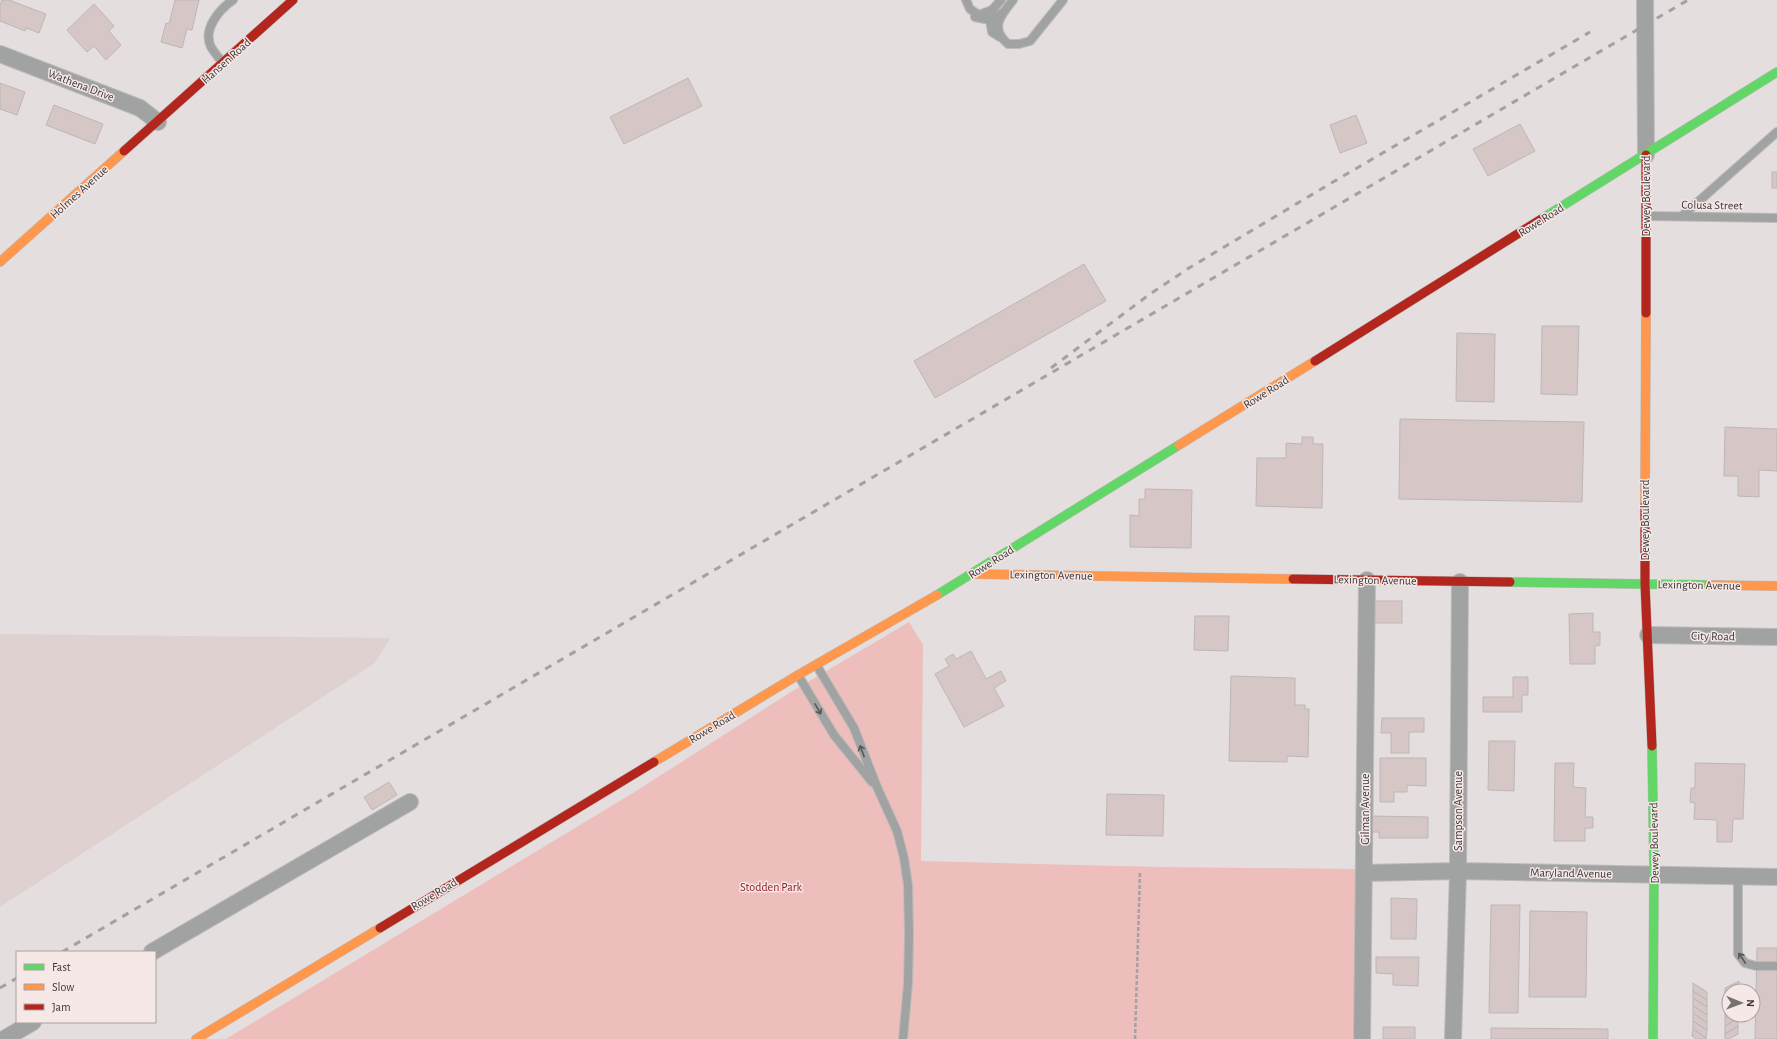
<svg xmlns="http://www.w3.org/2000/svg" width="1777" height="1039" font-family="'Alegreya Sans',sans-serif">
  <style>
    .built { fill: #dfd1d0 }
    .green { fill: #edbebb }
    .building { fill: #d6c7c6; stroke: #bcb7b7 }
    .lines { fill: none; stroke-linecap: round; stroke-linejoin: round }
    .lane-casing { stroke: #bebaba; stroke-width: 10 }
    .street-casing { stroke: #bebaba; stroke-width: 18 }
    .fast-casing { stroke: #bebaba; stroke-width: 10 }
    .slow-casing { stroke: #bebaba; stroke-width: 10 }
    .jam-casing { stroke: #bebaba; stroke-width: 10 }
    .path { stroke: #a4a2a3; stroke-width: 2.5; stroke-dasharray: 4 2; stroke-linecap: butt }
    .lane { stroke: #a1a2a2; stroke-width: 8 }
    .street { stroke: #a1a2a2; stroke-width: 16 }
    .fast { stroke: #63d668; stroke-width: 9 }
    .slow { stroke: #ff974d; stroke-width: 9 }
    .jam { stroke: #b3261e; stroke-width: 9 }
    .rail { stroke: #a3a1a1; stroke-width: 3; stroke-dasharray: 7 7; stroke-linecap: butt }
    .oneway { stroke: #5a5756 }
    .labels { text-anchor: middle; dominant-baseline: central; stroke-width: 3; stroke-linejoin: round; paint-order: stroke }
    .street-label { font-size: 12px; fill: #3c3736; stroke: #f5e8e7 }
    .park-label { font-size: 12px; fill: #8f171f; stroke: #f5e8e7 }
  </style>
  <rect width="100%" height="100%" fill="#e4dede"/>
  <!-- built -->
  <path class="built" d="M0 634 390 638 375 663 0 907Z"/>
  <!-- green -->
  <path class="green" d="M909 622 923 645 921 861 1161 867 1358 869 1356 1039H226L633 793 791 692Z"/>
  <!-- building -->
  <path class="building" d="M2 0H9L46 14 39 33 26 28 25 31 0 21V5Z
    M175 0H199L192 30 187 29 182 48 161 42 166 23 169 24Z
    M94 4 114 26 109 31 121 45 106 60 94 46 87 52 67 30Z
    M688 78 702 106 624 144 610 117Z
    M0 83 25 92 17 115 0 109Z
    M54 105 103 124 95 144 46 125Z
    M1356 115 1367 143 1340 153 1330 125Z
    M1520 124 1535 151 1488 176 1473 149Z
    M1772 172H1777V188H1772Z
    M1084 264 1106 301 935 398 914 361Z
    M1542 326H1579L1577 395 1541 394Z
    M1457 333 1495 334 1494 402 1456 401Z
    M1400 419 1584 422 1582 502 1399 499Z
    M1725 427 1777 429V471L1759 470V497L1738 496V476H1724Z
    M1302 437H1313V444H1323L1322 508 1256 506 1257 458H1286V443L1302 444Z
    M1145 489 1192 490 1191 548 1130 547V515L1139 516V499H1145Z
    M1373 601H1402V623H1372Z
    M1593 613V632H1600V645L1595 646V664H1570L1569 614Z
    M1195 616H1229L1228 651 1194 650Z
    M971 651 986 679 1001 671 1006 681 994 688 1004 706 964 727 935 674 949 666 945 659 953 654 956 659Z
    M1231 676 1295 678V705H1305V709H1309L1308 757 1287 756V762L1229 761Z
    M1513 677H1528V695H1522V712H1483V697H1513Z
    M1382 718H1424V732H1409V753H1391V733H1381Z
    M1489 741H1515L1514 791 1488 790Z
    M1380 758H1426V786L1407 785V792H1394V802H1380Z
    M1555 763H1574L1573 787 1586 788 1585 817H1593V828H1585V841H1554Z
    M1695 763 1745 764 1743 819H1733L1732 842H1717V820L1694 819 1695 803 1690 802 1691 788H1695Z
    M389 782 397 795 372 810 364 797Z
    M1107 794 1164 795 1163 836 1106 835Z
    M1371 816 1428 817V838H1379V832H1371Z
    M1391 898 1417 899 1416 939H1391Z
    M1491 905H1520L1518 1013H1489Z
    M1530 911 1587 912 1586 997H1529Z
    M1757 948H1777V1039H1755Z
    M1376 957H1419L1418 986 1393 985V974L1376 973Z
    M1739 981V988L1734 991H1729V994L1725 996V988Z
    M1693 983 1707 992V1000L1693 991Z
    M1693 991 1707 1000V1007L1693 998Z
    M1729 994V1001L1725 1003V996Z
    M1693 998 1707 1007V1015L1693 1006Z
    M1729 1001V1009L1725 1011V1003Z
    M1693 1006 1707 1015V1023L1693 1013Z
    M1729 1009V1015H1731L1725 1018V1011Z
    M1693 1013 1707 1023V1030L1693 1021Z
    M1731 1015H1738V1018L1725 1026V1018Z
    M1738 1018V1026L1725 1034V1026Z
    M1693 1021 1707 1030 1706 1038 1693 1029Z
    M1738 1026V1034L1729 1039H1725V1034Z
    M1383 1027H1415V1039H1383Z
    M1491 1028 1608 1029V1039H1491Z
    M1693 1029 1706 1038V1039H1696L1692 1036Z"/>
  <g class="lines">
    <!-- lane casing -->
    <g class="lane-casing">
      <path id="lane" d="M966 0 970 9 979 15 992 10 1001 0
        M1013 0C1001 15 989 28 1008 44H1019L1030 41 1063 0
        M991 15 990 20 992 32 1000 37
        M975 17 990 20 1002 13
        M222 62C218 57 214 52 211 47 202 29 220 9 233 0
        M1647 216 1777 218
        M1682 216 1777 132
        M817 666 854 728 877 787 897 831 904 858 908 885 909 934 908 984 903 1039
        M798 675 834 735 872 782
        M1738 876V954L1745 963 1756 966H1777"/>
    </g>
    <!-- street casing -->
    <g class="street-casing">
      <path id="street" d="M1645 0 1646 155
        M0 54 140 108 158 122
        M1648 635 1777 637
        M1365 873 1458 871 1777 877
        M152 952 410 802
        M4 1039 33 1022
        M1362 1039 1367 580
        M1453 1039 1458 871 1460 582"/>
    </g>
    <!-- fast casing -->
    <g class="fast-casing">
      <path id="fast" d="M1543 218 1777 72
        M1510 582 1709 585
        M937 595 1179 445
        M1652 746 1654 868 1653 1039"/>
    </g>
    <!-- slow casing -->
    <g class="slow-casing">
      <path id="slow" d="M0 262 124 151
        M1179 445 1315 361
        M1645 505 1646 313
        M973 574 1293 579
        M1709 585 1777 586
        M654 762 798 675 937 595
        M196 1039 380 928"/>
    </g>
    <!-- jam casing -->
    <g class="jam-casing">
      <path id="jam" d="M124 151 293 0
        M1646 313V155
        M1315 361 1543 218
        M1645 505V584L1652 746
        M1293 579 1510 582
        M380 928 654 762"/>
    </g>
    <!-- path -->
    <path class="path" d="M1135 1039 1140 872"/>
    <!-- lane -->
    <use href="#lane" class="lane"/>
    <!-- street -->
    <use href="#street" class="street"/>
    <!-- fast -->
    <use href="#fast" class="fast"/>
    <!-- slow -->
    <use href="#slow" class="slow"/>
    <!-- jam -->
    <use href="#jam" class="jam"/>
    <!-- rail -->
    <path class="rail" d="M1051 368 1150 294 1189 268 1333 182 1590 32
      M62 952 1688 0
      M0 988 17 978"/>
  </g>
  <!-- one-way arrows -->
  <defs><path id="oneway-shaft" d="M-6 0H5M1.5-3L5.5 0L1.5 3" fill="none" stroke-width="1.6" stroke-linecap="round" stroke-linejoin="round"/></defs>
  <g class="oneway">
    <use href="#oneway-shaft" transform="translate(818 709) rotate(60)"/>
    <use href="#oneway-shaft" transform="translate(862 751) rotate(-111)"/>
    <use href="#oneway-shaft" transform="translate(1742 958) rotate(-123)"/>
  </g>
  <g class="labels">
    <!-- street labels -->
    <g class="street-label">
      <text transform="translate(226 61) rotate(-42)">Hansen Road</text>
      <text transform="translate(81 85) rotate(21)">Wathena Drive</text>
      <text transform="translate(79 192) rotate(-42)">Holmes Avenue</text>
      <text transform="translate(1646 196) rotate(-90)">Dewey Boulevard</text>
      <text transform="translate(1712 205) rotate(1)">Colusa Street</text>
      <text transform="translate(1541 220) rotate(-32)">Rowe Road</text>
      <text transform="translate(1266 392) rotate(-32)">Rowe Road</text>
      <text transform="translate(1645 520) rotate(-90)">Dewey Boulevard</text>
      <text transform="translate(991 562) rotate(-32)">Rowe Road</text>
      <text transform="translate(1051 575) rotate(1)">Lexington Avenue</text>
      <text transform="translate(1375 580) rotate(1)">Lexington Avenue</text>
      <text transform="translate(1699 585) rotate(1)">Lexington Avenue</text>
      <text transform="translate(1713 636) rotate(1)">City Road</text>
      <text transform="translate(712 727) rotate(-31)">Rowe Road</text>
      <text transform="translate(1365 809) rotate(-90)">Gilman Avenue</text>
      <text transform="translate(1458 811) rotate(-90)">Sampson Avenue</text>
      <text transform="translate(1654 843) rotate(-91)">Dewey Boulevard</text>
      <text transform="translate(1571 873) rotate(1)">Maryland Avenue</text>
      <text transform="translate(434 894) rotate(-31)">Rowe Road</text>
    </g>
    <!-- park labels -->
    <g class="park-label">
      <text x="771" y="887">Stodden Park</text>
    </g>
  </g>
  <!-- legend -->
  <rect x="16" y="951" width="140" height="72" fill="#f5e8e7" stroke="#aba1a0"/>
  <rect x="24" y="964" width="20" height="6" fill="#63d668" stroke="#aba1a0"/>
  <text x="52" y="971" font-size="12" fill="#3c3736">Fast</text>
  <rect x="24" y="984" width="20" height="6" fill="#ff974d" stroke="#aba1a0"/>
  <text x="52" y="991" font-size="12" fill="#3c3736">Slow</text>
  <rect x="24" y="1004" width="20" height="6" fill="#b3261e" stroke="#aba1a0"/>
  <text x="52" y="1011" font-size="12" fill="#3c3736">Jam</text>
  <!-- north arrow -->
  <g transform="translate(1741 1003) rotate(91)"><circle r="19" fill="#f5e8e7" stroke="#aba1a0"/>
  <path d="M0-3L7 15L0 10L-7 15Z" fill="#777171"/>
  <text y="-6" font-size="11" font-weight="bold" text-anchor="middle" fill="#3c3736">N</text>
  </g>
</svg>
